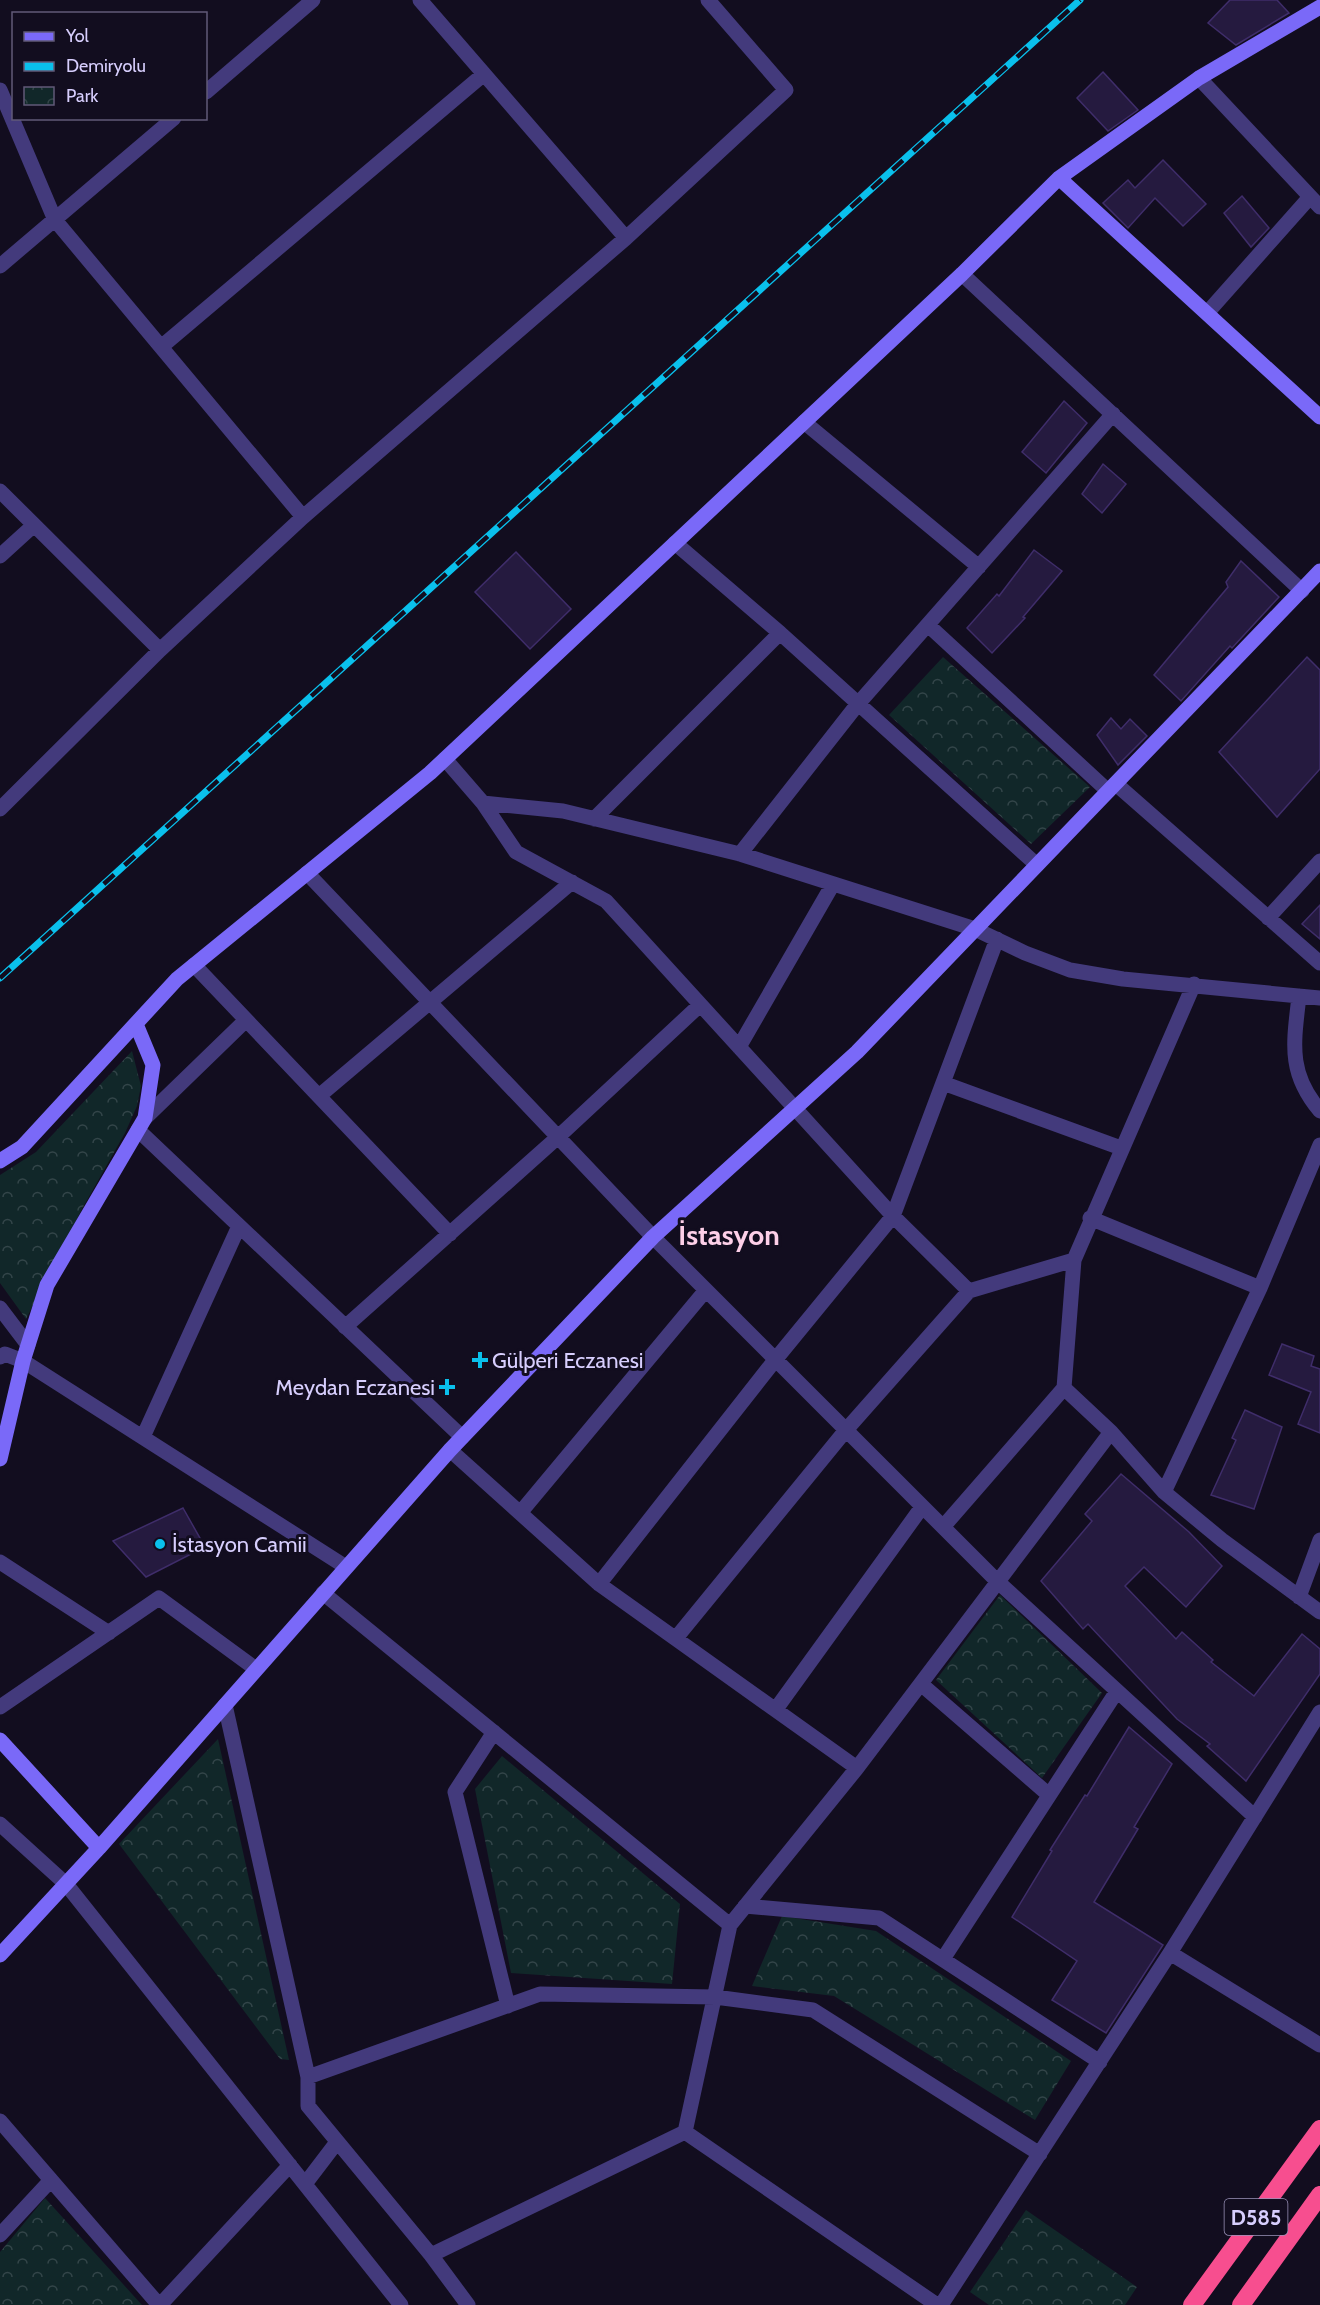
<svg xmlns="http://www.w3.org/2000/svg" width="1320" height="2305" font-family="Cabin,sans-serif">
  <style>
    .park { fill: url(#park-crowns) }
    .building { fill: #251a3f; stroke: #3f2d6a; stroke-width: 1.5 }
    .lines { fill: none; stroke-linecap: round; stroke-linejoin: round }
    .street { stroke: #433a7c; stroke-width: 15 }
    .secondary { stroke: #7a69f8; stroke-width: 15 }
    .highway { stroke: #f74e8f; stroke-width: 18 }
    .rail-casing { stroke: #0ac0ec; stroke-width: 7 }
    .rail { stroke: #120d1f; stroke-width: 4.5; stroke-dasharray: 14; stroke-linecap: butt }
    .poi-dot { fill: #0ac0ec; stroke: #120d1f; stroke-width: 2 }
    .labels { text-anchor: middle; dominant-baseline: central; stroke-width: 6; stroke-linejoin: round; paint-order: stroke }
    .shield { fill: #120d1f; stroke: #9c94ba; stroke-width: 1.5 }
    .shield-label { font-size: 21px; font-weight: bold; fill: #d7cefd }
    .poi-label { font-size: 22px; fill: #d7cefd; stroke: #120d1f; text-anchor: start }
    .district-label { font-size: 28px; font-weight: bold; fill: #fdcfe8; stroke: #120d1f }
  </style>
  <defs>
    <pattern id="park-crowns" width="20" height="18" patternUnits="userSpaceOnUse" patternTransform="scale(1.5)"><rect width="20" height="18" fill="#112729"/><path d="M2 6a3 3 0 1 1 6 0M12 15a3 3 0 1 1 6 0" fill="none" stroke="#334549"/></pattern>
  </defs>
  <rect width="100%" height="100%" fill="#120d1f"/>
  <!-- park -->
  <path class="park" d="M943 657 1090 787 1031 844 889 715Z
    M132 1051 141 1086 137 1106 125 1133 82 1209 26 1319 0 1283V1175L36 1152Z
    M1000 1595 1102 1693 1042 1778 936 1680Z
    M218 1739 289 2060 280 2059 119 1844Z
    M502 1756 680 1904 672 1984 511 1973 475 1789Z
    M782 1916 876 1931 1071 2061 1035 2120 834 1996 752 1986Z
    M45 2198 142 2305H0V2252Z
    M1026 2210 1137 2287 1125 2305H989L970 2292Z"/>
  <!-- building -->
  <path class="building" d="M1230 0H1277L1289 13 1236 45 1208 23Z
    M1103 72 1138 110 1108 131 1077 98Z
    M1163 160 1206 204 1183 226 1155 198 1128 228 1103 203 1128 180 1135 188Z
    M1242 196 1269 228 1251 247 1224 213Z
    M1064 401 1087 423 1046 473 1022 452Z
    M1103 464 1126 484 1102 513 1082 494Z
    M1034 550 1062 571 1023 617 1025 618 992 653 967 628 997 594 999 596Z
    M516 552 571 609 530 649 475 592Z
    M1241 561 1279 597 1232 648 1230 646 1181 701 1154 675 1228 587 1226 582Z
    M1307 657 1320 670V769L1277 817 1219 752Z
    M1111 718 1121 729 1130 719 1147 736 1118 765 1097 735Z
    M1320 905V939L1302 924Z
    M1282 1344 1314 1356 1311 1366 1320 1369V1433L1298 1424 1311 1392 1269 1375Z
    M1245 1410 1282 1427 1254 1509 1211 1495 1236 1440 1232 1438Z
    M1121 1474 1189 1532 1222 1566 1186 1607 1144 1567 1125 1586 1176 1639 1182 1632 1213 1660 1211 1662 1254 1696 1302 1634 1320 1649V1674L1246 1781 1207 1746 1210 1744 1177 1719 1088 1624 1083 1629 1041 1581 1092 1521 1085 1514Z
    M183 1508 205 1547 146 1577 113 1541Z
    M1129 1727 1172 1764 1134 1827 1138 1829 1094 1902 1163 1945 1106 2033 1052 2000 1077 1961 1012 1917 1052 1851 1050 1850 1085 1795 1087 1796Z"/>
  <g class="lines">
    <!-- street -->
    <path class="street" d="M420 0 626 238
      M1199 78 1320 207
      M0 90 55 220 303 517
      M206 92 313 0
      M0 266 174 118
      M962 274 1302 591
      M1207 313 1310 197
      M161 347 484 74
      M804 422 979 567
      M0 491 160 650
      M675 543 780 633
      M0 556 34 525
      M928 625 1108 791
      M445 759 483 803 516 852 606 901 893 1216 969 1291 1074 1260 1064 1388 1111 1432 1164 1492 1222 1540 1320 1612
      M1116 784 1320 963
      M483 803 563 811 740 854 975 929 1025 953 1070 970 1123 979 1320 998
      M0 809 160 650 303 517 626 238 786 90 708 0
      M594 819 780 633 1037 865
      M740 854 857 705 1113 414
      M307 873 653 1237 997 1581 1255 1817
      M1268 918 1320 861
      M194 965 450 1234
      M1299 996C1294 1042 1287 1072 1320 1111
      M739 1047 833 884
      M943 1083 1121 1148
      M319 1096 572 882
      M145 1118 246 1020
      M138 1130 462 1437
      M1090 1218 1260 1288
      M1074 1260 1194 984
      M0 1308 28 1345
      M345 1327 558 1137 700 1005
      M0 1357 5 1354 23 1361 346 1567
      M143 1437 239 1226
      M450 1450 599 1584 857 1768 1111 1432
      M1164 1492 1260 1288 1320 1145
      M520 1513 706 1290
      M943 1527 1064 1388
      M0 1562 109 1633
      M599 1584 775 1360 893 1216 997 939
      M323 1593 730 1925 857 1768
      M1299 1597 1320 1540
      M676 1638 846 1430 969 1291
      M921 1684 1049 1795
      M225 1705 308 2077V2106L431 2255 468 2305
      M0 1707 159 1598 256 1669
      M776 1709 922 1507
      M494 1732 455 1792 508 2006
      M0 1824 66 1884 401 2305
      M745 1906 879 1918 1100 2062
      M1170 1953 1320 2045
      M943 1959 1117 1691
      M308 2077 540 1994 715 1997 813 2010 1040 2154
      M0 2121 159 2305
      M685 2132 730 1925
      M305 2184 337 2142
      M0 2235 51 2180
      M431 2255 685 2132 937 2305
      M160 2305 290 2165
      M941 2305 1170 1953 1320 1712"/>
    <!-- secondary -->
    <path class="secondary" d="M1059 178 1320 417
      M0 1161 22 1147 177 979 430 773 962 274 1059 178 1199 78 1320 7
      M0 1459 23 1361 47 1285 145 1118 153 1065 136 1024
      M0 1740 99 1848
      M0 1955 99 1848 450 1450 653 1237 857 1052 1320 571"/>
    <!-- highway -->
    <path class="highway" d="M1192 2305 1320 2129
      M1241 2305 1320 2195"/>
    <!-- rail casing -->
    <g class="rail-casing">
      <path id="rail" d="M0 978 1080 0"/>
    </g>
    <!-- rail -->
    <use href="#rail" class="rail"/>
  </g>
  <!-- markers -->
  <g class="poi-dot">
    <path d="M477 1351h6v6h6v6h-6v6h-6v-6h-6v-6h6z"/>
    <path d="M444 1378h6v6h6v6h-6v6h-6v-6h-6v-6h6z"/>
    <circle cx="160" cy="1544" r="6"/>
  </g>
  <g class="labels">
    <!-- shield labels -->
    <rect class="shield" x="1224.5" y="2199" width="63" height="36" rx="4.5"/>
    <g class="shield-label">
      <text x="1256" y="2217">D585</text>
    </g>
    <!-- poi labels -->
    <g class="poi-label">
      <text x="492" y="1360">Gülperi Eczanesi</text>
      <text x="435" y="1387" text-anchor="end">Meydan Eczanesi</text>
      <text x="172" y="1544">İstasyon Camii</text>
    </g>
    <!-- district labels -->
    <g class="district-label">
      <text x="729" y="1235">İstasyon</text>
    </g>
  </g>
  <!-- legend -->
  <rect x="12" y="12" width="195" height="108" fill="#120d1f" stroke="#615a78" stroke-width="1.5"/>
  <rect x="24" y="32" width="30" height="9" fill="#7a69f8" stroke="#615a78" stroke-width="1.5"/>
  <text x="66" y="42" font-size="18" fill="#d7cefd">Yol</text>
  <rect x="24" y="62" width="30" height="9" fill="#0ac0ec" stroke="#615a78" stroke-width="1.5"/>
  <text x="66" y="72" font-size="18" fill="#d7cefd">Demiryolu</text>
  <rect x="24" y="87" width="30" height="18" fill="url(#park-crowns)" stroke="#615a78" stroke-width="1.5"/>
  <text x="66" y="102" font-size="18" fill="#d7cefd">Park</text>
</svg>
